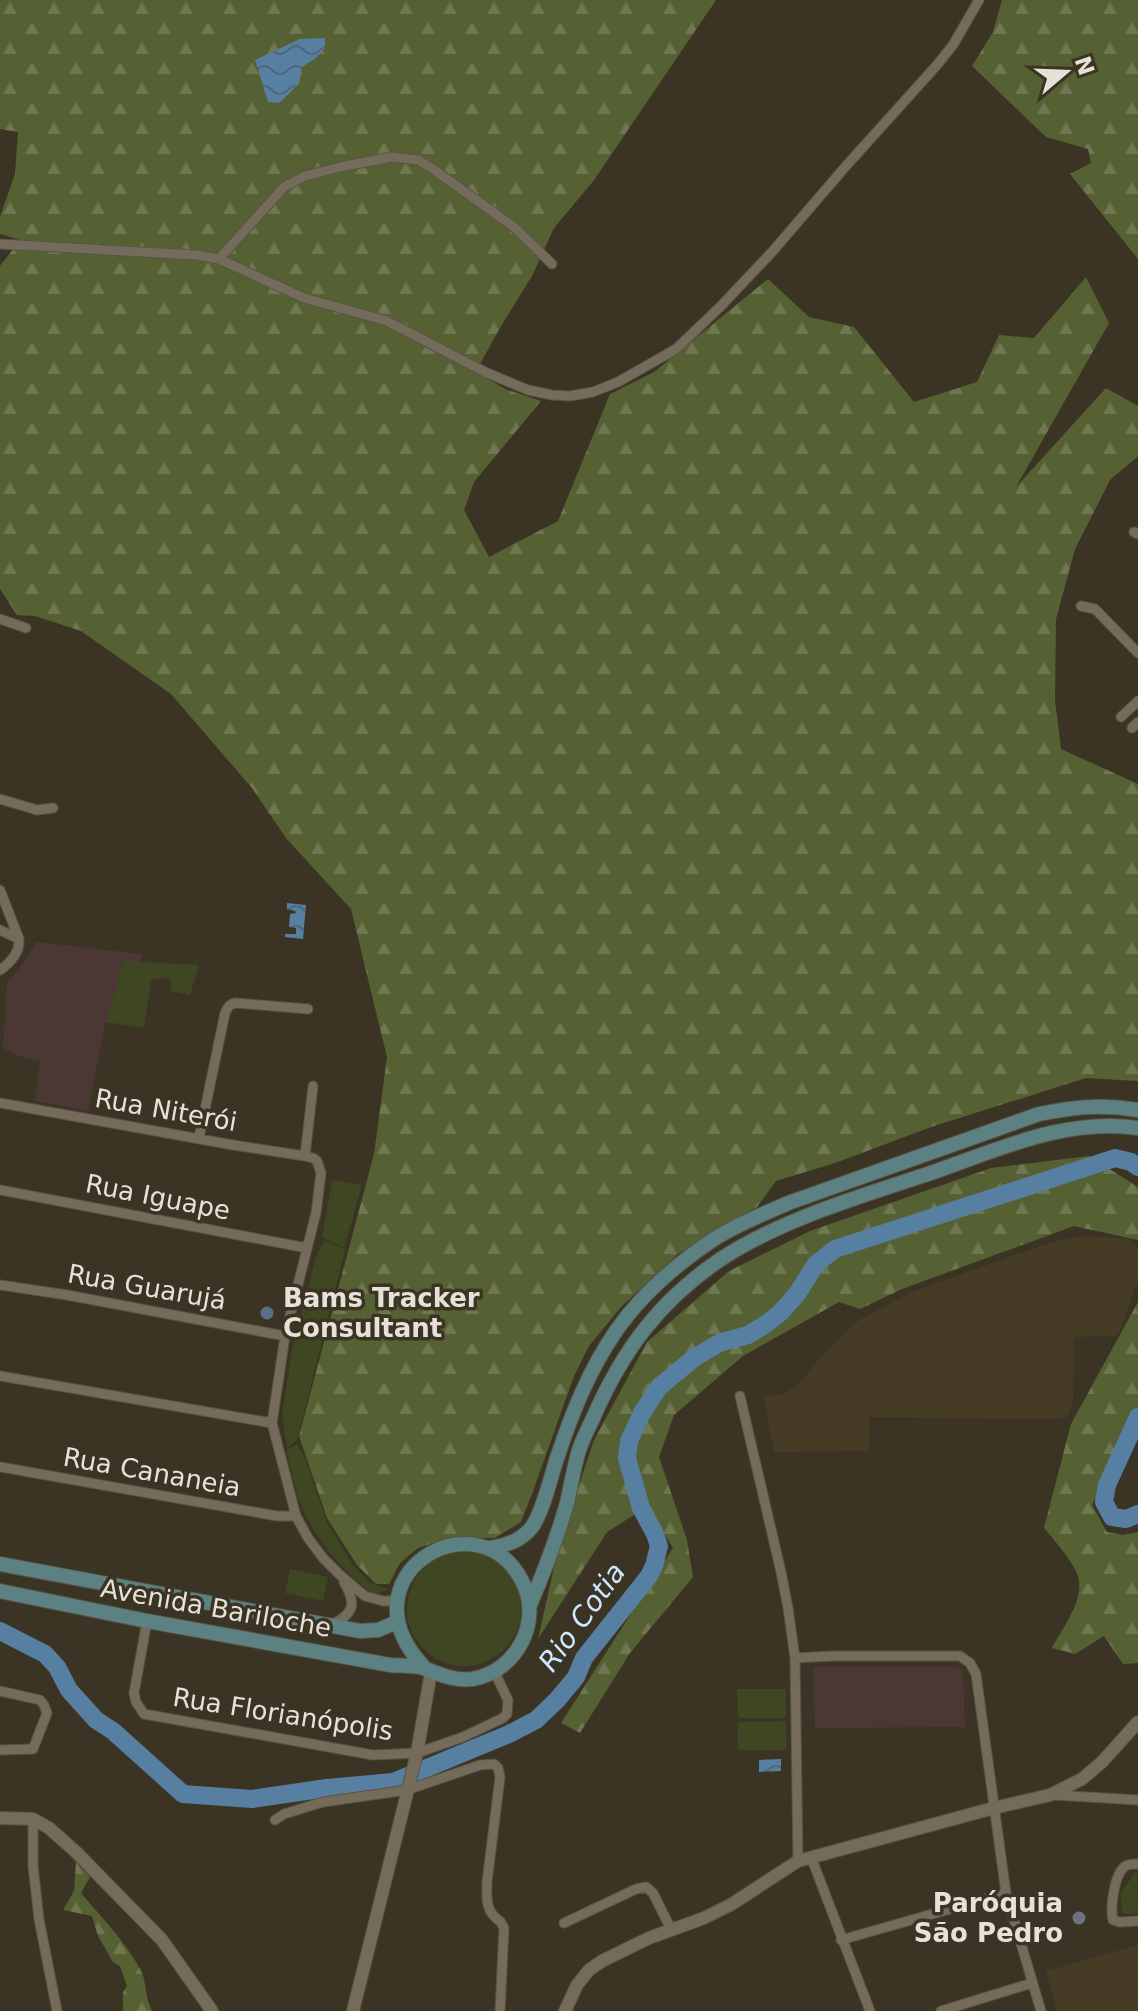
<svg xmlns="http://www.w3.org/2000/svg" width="1138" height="2011" font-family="'DejaVu Sans',sans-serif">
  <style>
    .built { fill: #463c25 }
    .education { fill: #4b3733 }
    .green { fill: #3e4722 }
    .forest { fill: url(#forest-firs) }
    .water { fill: url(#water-waves) }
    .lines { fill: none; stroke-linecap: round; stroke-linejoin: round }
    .river { stroke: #577fa1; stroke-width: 18 }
    .minor-casing { stroke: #595345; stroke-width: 11 }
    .tertiary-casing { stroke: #595345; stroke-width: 14 }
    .secondary-casing { stroke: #595345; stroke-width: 16 }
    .minor { stroke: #746b5a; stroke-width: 9 }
    .tertiary { stroke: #746b5a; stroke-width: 12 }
    .secondary { stroke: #5c8182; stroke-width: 14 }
    .service-dot { fill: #5c6f8a; stroke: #3b3424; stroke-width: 3 }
    .worship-dot { fill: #6b7280; stroke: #3b3424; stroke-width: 3 }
    .labels { text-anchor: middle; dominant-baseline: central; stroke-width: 7; stroke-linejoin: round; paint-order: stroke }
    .street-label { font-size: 26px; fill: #e7e2d8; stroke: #3b3424 }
    .poi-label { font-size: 26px; font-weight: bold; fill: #e7e2d8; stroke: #3b3424; text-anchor: start }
    .water-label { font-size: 28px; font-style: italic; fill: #cfe8fd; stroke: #3b3424 }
  </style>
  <defs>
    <pattern id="forest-firs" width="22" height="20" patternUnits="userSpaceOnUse" patternTransform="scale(2)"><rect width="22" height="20" fill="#566133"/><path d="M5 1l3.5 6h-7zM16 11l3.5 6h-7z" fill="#6e7750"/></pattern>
    <pattern id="water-waves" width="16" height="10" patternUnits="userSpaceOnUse" patternTransform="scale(2)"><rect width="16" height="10" fill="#577fa1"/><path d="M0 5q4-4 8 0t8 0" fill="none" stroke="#50677b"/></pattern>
  </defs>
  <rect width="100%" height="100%" fill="#3b3424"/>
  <!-- built -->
  <path class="built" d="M1084 1236 1129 1239 1138 1247V1281L1119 1332 1115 1336 1074 1337 1073 1403 1068 1415 1056 1419 869 1417V1451L774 1452 764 1396 784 1394 797 1386 821 1357 859 1320 912 1292 1032 1249 1056 1241Z
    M1138 1945V2011H1057L1046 1971Z"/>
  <!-- education -->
  <path class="education" d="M36 942 142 954 134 1023H105L88 1111 35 1101 40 1062 19 1056 3 1048 7 983 24 962Z
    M813 1667H957L963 1671 965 1727 815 1728Z"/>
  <!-- green -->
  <path class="green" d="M124 961 199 965 190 995 171 991V979L158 978 151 980 144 1028 106 1022Z
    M332 1180 362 1185 344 1248 322 1237Z
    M324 1240 345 1250 297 1440 287 1448 282 1415 292 1351 316 1257Z
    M297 1444 305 1458 327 1523 353 1565 370 1583 389 1589 374 1595C343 1571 318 1544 302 1507 295 1490 291 1470 286 1451Z
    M407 1609a57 57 0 1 1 114 0a57 57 0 1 1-114 0Z
    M290 1569 328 1577 323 1601 285 1593Z
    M737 1689H786V1718H738Z
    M786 1721V1750H738V1722Z
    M1137 1870 1138 1914H1123L1120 1894Z"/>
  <!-- forest -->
  <path class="forest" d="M0 0H716L594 180 554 228 532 276 501 326 476 371 505 389 541 401 474 482 464 510 489 557 558 521 610 394 654 372 768 279 809 317 854 327 914 402 977 382 999 335 1034 338 1086 277 1109 323 1016 487 1106 388 1138 406V456L1110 480 1075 549 1056 619 1055 700 1061 749 1138 784V1081L1086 1078 931 1127 835 1163 776 1181 757 1207 678 1254 621 1307 589 1346 574 1376 533 1491 521 1522 495 1538H449L418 1548 400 1563 389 1584H376L357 1565 327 1518 299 1436 374 1154 387 1057 351 909 286 838 252 788 171 694 81 631 35 616 17 615 0 589V266L20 240 0 234V217L15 174 18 132 0 129Z
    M1002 0H1138V259L1070 174 1091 163 1088 149 1046 137 972 66 993 32Z
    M1089 1156 1138 1187V1240L1074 1226 902 1289 860 1309 839 1302 743 1356 674 1415 659 1457 687 1540 693 1577 630 1653 580 1733 561 1723 673 1548 648 1506 607 1532 538 1639 559 1545 594 1440 647 1342 729 1271 810 1231 991 1168Z
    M1138 1302V1411L1092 1505 1107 1532 1123 1535 1138 1532V1663L1123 1664 1104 1636 1075 1654 1052 1648C1063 1627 1085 1600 1078 1576 1073 1561 1054 1540 1044 1528L1071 1424Z
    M76 1862 90 1877 81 1893C101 1917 125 1941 140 1969 147 1980 144 1996 152 2011H123V1992L127 1986 120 1966 113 1962 98 1936 92 1916 63 1910 74 1891Z"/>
  <!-- water -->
  <path class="water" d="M300 39 325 38V48L316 58 302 67 299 84 279 103 268 102 255 60Z
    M287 903 306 905 303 939 285 937V934H296V928L289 927 290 914 296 913 295 911 287 909Z
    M781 1759V1771L759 1772V1760Z"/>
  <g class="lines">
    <!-- river -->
    <path class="river" d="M1138 1417 1107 1485 1104 1502 1112 1517 1126 1519 1138 1514
      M0 1631 45 1654 57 1667 69 1690 96 1720 113 1731 183 1794 252 1799 327 1788 393 1782 509 1734 536 1720 557 1700 576 1677 584 1658 649 1576 654 1566 659 1546 655 1534 641 1508 627 1458 629 1441 642 1413 659 1387 694 1358 719 1343 748 1335 766 1324 780 1313 797 1294 816 1264 835 1249 1115 1158 1131 1162 1138 1167"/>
    <!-- minor casing -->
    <g class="minor-casing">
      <path id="minor" d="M0 244 196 255 219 259 304 298 387 321 485 372 528 390 552 395 570 396 593 392 618 382 676 349 720 307 772 252 846 166 937 65 953 45 979 0
        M219 259 284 187 305 176 340 167 392 157 418 160 433 169 514 227 552 264
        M1134 532 1138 534
        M1081 606 1095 609 1138 653
        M0 619 26 628
        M1121 717 1138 701
        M1132 728 1138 722
        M0 799 37 810 53 808
        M0 890 19 939C20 952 10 963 0 970
        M0 930 19 939
        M0 1103 233 1145 305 1156 313 1158 317 1161 321 1173 316 1213 285 1336 272 1423 296 1516 308 1538 323 1558 340 1575 365 1596 383 1601H397
        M199 1138 225 1013C228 1007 229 1004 236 1003L308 1009
        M305 1156 313 1086
        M0 1190 307 1248
        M0 1285 67 1295 285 1336
        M0 1376 272 1423
        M740 1396 781 1572 788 1608 795 1658 798 1861
        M0 1467 277 1516H296
        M147 1621 134 1693 136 1702 144 1714 373 1755 417 1753 463 1737 503 1718 507 1714 508 1700 494 1671
        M333 1624C355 1613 356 1603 344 1582
        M795 1658 833 1656H960L970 1663 976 1674 1006 1893 1041 2011
        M0 1691 40 1700 44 1705 47 1713 33 1749 0 1750
        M1054 1795 1138 1800
        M33 1819V1866L39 1919 57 2011
        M275 1820 284 1814 323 1802 407 1790 480 1765 494 1764 498 1768 500 1777 487 1882C487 1894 485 1908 495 1917 505 1927 497 1916 504 1928L500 2011
        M811 1857 870 2011
        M1138 1864C1134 1864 1127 1864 1124 1867 1114 1876 1110 1908 1113 1920L1119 1922 1138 1921
        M564 1923 636 1889 646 1887 653 1893 671 1929
        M841 1940 1006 1893
        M941 2011 1032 1983"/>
    </g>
    <!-- tertiary casing -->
    <g class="tertiary-casing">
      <path id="tertiary" d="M0 1818 33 1819 49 1828 76 1852 162 1940 212 2011
        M353 2011 417 1753 431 1672
        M565 2011 577 1985 589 1970 602 1961 649 1938 704 1918 732 1904 798 1861 994 1808 1050 1795 1082 1779 1102 1762 1138 1722"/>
    </g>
    <!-- secondary casing -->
    <g class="secondary-casing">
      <path id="secondary" d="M490 1548C507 1545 521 1541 532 1527 543 1512 551 1476 557 1458 572 1413 589 1370 616 1331 641 1295 678 1263 714 1239 738 1224 765 1213 791 1202L1039 1114C1075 1107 1102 1104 1138 1110
        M0 1564 360 1631 378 1630 397 1622
        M0 1591 147 1621 390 1665C399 1666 418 1665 426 1669 441 1675 455 1681 472 1679 517 1672 543 1620 522 1581 476 1493 338 1578 425 1668
        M530 1605C544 1572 557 1538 567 1503 571 1485 574 1467 579 1450 583 1438 589 1427 594 1416 623 1350 660 1300 721 1259 780 1220 861 1196 928 1174 995 1151 1065 1117 1138 1128"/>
    </g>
    <!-- minor -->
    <use href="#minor" class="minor"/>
    <!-- tertiary -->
    <use href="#tertiary" class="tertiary"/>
    <!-- secondary -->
    <use href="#secondary" class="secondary"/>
  </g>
  <!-- markers -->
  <circle class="service-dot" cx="267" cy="1313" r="8"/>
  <circle class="worship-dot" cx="1079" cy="1918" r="8"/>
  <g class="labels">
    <!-- street labels -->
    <g class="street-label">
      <text transform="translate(166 1110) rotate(10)">Rua Niterói</text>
      <text transform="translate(158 1197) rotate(11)">Rua Iguape</text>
      <text transform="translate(147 1287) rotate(10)">Rua Guarujá</text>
      <text transform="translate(152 1472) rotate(10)">Rua Cananeia</text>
      <text transform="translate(216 1608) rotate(10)">Avenida Bariloche</text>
      <text transform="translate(283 1714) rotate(9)">Rua Florianópolis</text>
    </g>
    <!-- poi labels -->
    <g class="poi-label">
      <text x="283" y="1298">Bams Tracker<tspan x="283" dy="30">Consultant</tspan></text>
      <text x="1063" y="1903" text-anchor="end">Paróquia<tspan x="1063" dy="30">São Pedro</tspan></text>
    </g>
    <!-- water labels -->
    <g class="water-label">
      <text transform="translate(582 1617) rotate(-54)">Rio Cotia</text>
    </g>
  </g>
  <!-- north arrow -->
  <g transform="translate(1066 72) rotate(71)" stroke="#3b3424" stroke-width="6" paint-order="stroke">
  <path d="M0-6L14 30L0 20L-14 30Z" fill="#e7e2d8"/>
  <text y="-12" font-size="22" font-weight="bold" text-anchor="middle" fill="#e7e2d8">N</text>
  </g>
</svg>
